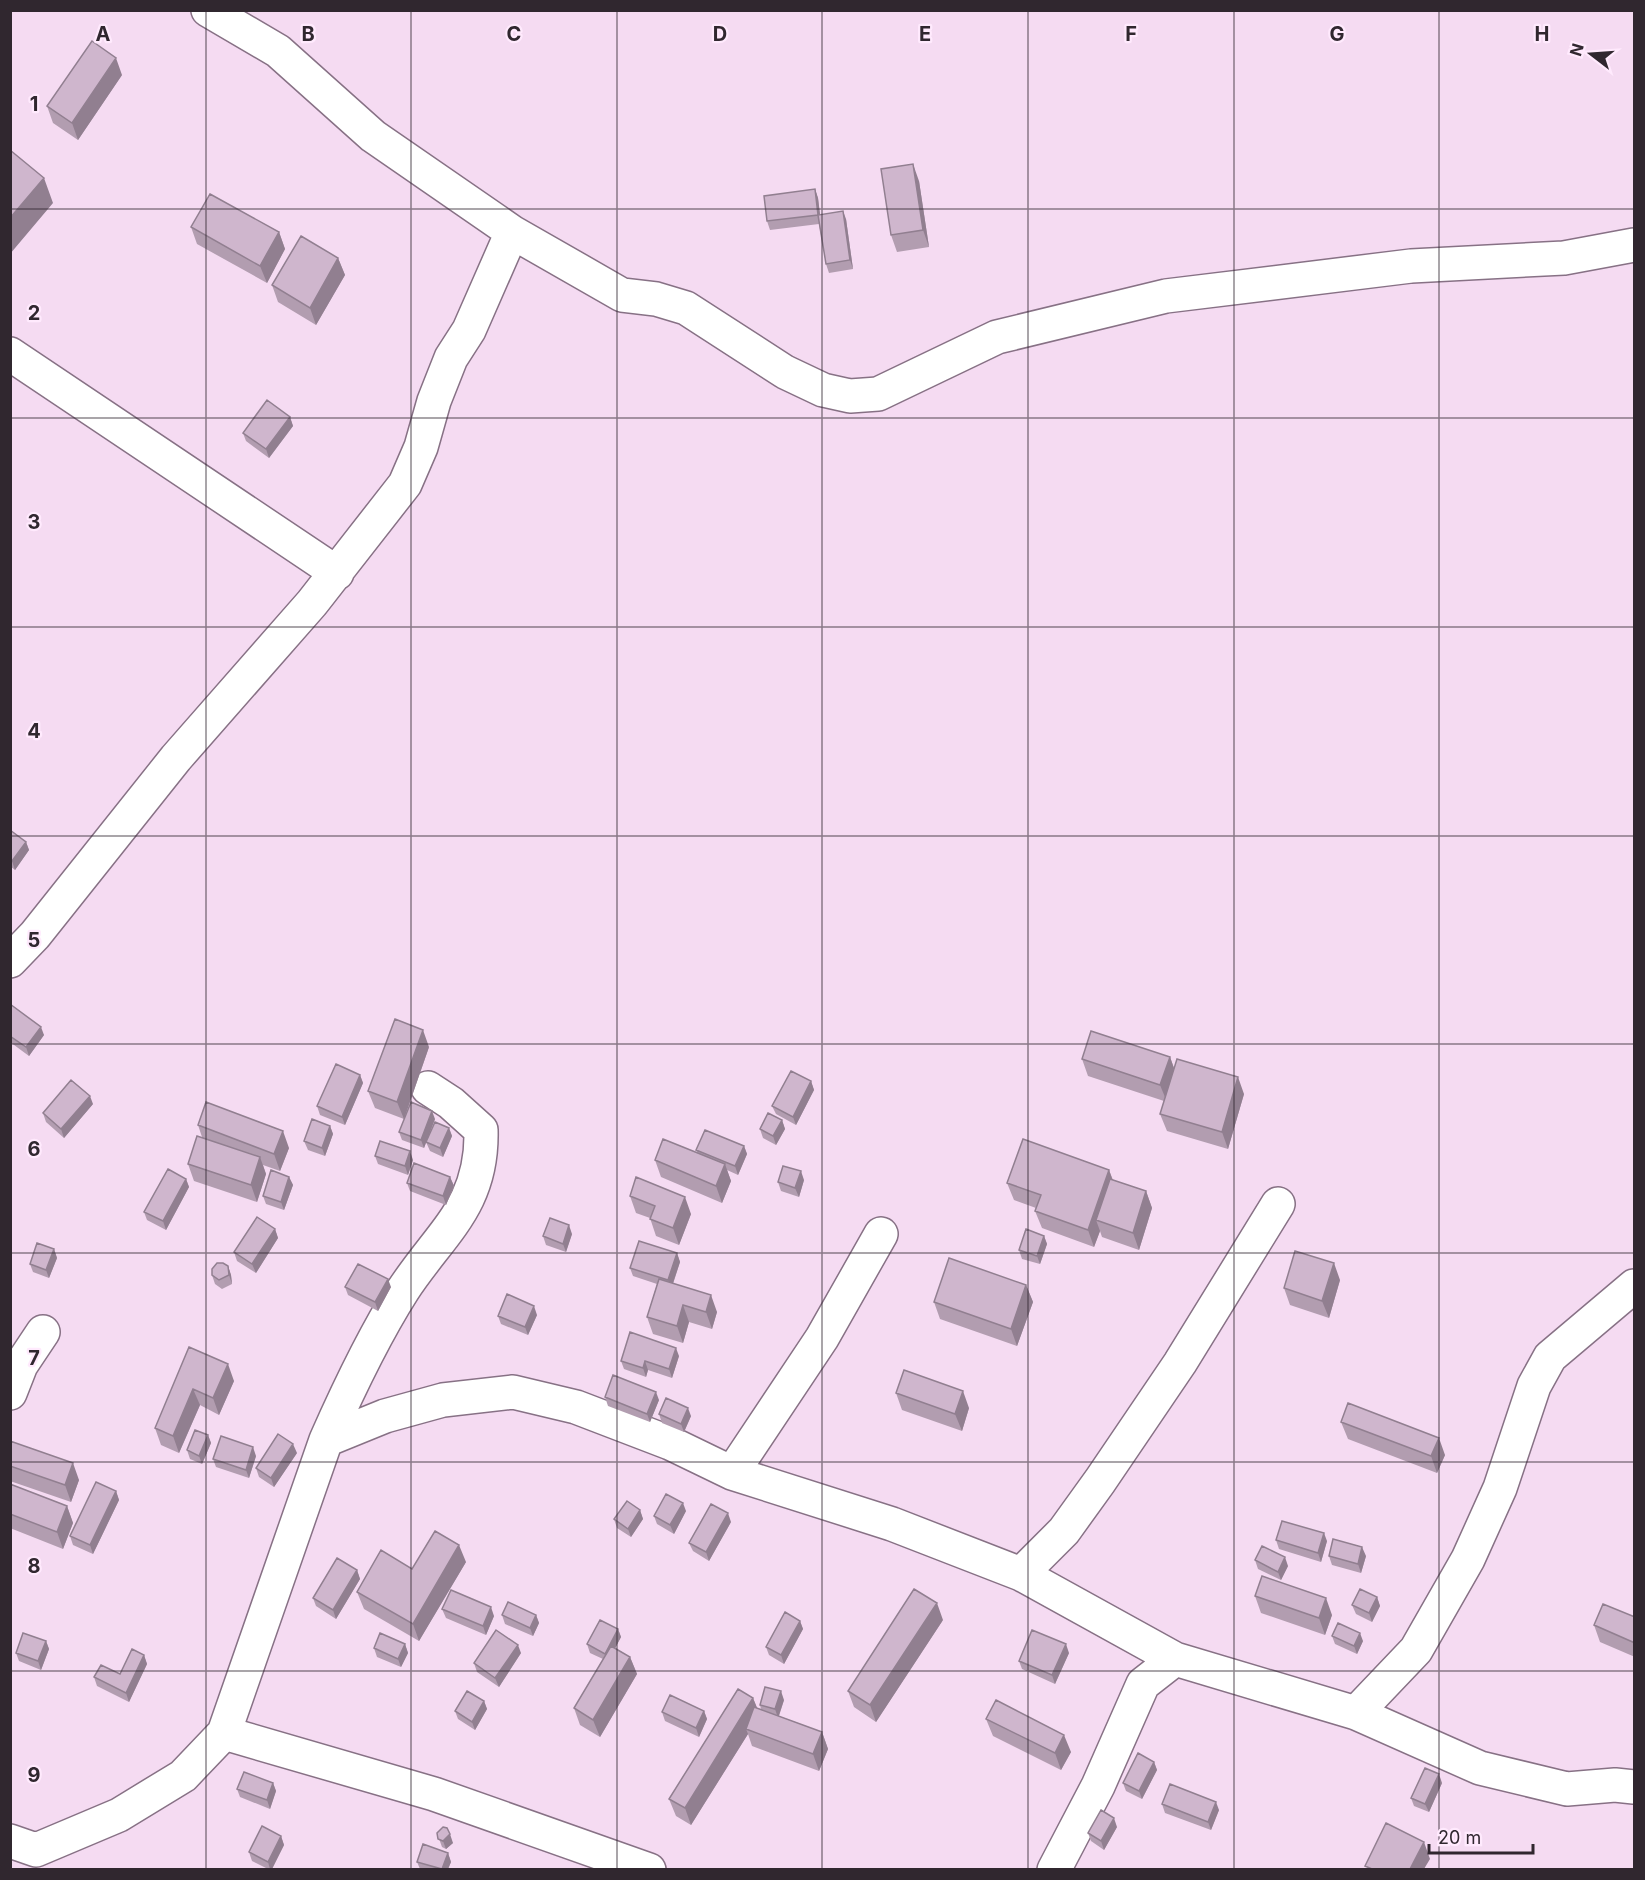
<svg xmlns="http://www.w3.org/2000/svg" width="1645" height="1880" font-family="Inter,sans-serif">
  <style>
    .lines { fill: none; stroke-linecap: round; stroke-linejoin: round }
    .street-casing { stroke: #877185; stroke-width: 36 }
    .street { stroke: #fff; stroke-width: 33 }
    .wall { fill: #b29db0 }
    .shaded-wall { fill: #917f90 }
    .building { fill: #cfb6cd; stroke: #917f90; stroke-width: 1.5 }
    .grid { fill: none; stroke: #30272f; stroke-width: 1.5; stroke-opacity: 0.55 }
    .grid-label { font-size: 20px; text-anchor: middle; font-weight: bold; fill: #30272f; stroke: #ffeafd; stroke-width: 4.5; stroke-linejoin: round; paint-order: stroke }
  </style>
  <rect width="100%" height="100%" fill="#f5dbf2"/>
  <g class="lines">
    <!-- street casing -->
    <g class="street-casing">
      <path id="street" d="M208 10 278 51 373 136 512 232 622 295 656 299 686 308 785 372 823 390 850 396 878 394 997 337 1166 296 1411 266 1564 258 1634 245
        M10 354 337 573
        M10 961 35 935 176 758 312 603 405 484 421 447 434 401 451 358 469 330 512 232
        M10 1393 21 1365 43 1332
        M326 1440C349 1388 373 1337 403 1290 441 1232 483 1206 481 1130L451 1103 428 1088
        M732 1473 822 1338 881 1234
        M1021 1574 1064 1531 1100 1481 1180 1363 1278 1204
        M1356 1713 1416 1650 1468 1559 1500 1488 1534 1386 1550 1357 1634 1286
        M224 1733 434 1794 649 1870
        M10 1841 36 1850 119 1815 183 1776 224 1733 326 1440 385 1416 443 1400 513 1392 576 1407 670 1443 732 1473 892 1524 1021 1574 1175 1659 1356 1713 1480 1768 1567 1789 1615 1785 1634 1787
        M1054 1870 1098 1786 1143 1684 1175 1659"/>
    </g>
    <!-- street -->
    <use href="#street" class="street"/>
  </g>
  <!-- wall -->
  <path class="wall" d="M122 75 78 140 53 123 47 106Z
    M919 181 929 247 897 252 891 235Z
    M815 189 818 198 820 214 846 219 853 269 829 273 826 264 819 224 770 230 767 221Z
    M191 227 279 232 285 249 267 283 197 244Z
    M338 258 345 275 316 325 278 302 272 285Z
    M290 417 293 426 269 458 246 441 243 433Z
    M10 830 26 842 29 850 15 870 10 866Z
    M10 1004 44 1035 29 1056 10 1042Z
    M429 1047 404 1119 375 1108 368 1091Z
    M1170 1057 1174 1068 1244 1094 1228 1149 1167 1131 1160 1114 1164 1101 1088 1076 1082 1059Z
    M360 1075 363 1083 345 1125 320 1115 317 1106Z
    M811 1081 814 1090 796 1125 776 1114 772 1106Z
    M93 1104 64 1138 46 1122 43 1113Z
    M435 1119 424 1148 402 1140 399 1132Z
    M782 1120 785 1129 776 1145 763 1138 760 1129Z
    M198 1125 289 1148 280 1171 263 1165 266 1174 257 1202 194 1181 188 1164 202 1137Z
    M330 1126 333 1134 325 1156 308 1150 304 1141Z
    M449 1128 452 1136 443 1157 430 1151 426 1142Z
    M744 1146 747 1154 738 1175 727 1170 731 1181 722 1203 661 1177 655 1160 698 1153 696 1150Z
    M375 1156 413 1160 408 1175 378 1164Z
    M1109 1170 1113 1180 1146 1191 1152 1208 1139 1250 1102 1237 1100 1231 1094 1247 1042 1228 1035 1211 1036 1208 1014 1200 1007 1183Z
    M289 1177 293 1185 284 1210 266 1204 263 1196Z
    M450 1177 454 1186 446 1205 410 1191 407 1183Z
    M186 1179 189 1187 166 1230 147 1220 144 1212Z
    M804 1180 799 1197 781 1191 778 1182Z
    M630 1196 691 1214 679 1245 656 1236 650 1218 636 1213Z
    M275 1229 278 1238 256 1273 237 1261 234 1252Z
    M572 1234 566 1252 546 1245 543 1236Z
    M1044 1236 1047 1244 1040 1264 1022 1259 1019 1250Z
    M54 1249 57 1258 49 1278 33 1272 30 1264Z
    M677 1253 680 1262 673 1284 717 1312 712 1329 689 1322 683 1343 653 1334 647 1317 657 1284 633 1276 630 1268Z
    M228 1266 231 1275 232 1284 222 1289 215 1284 212 1275Z
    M1340 1280 1329 1318 1290 1305 1284 1288Z
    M1026 1285 1033 1302 1017 1346 940 1319 934 1302Z
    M345 1287H391L378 1311 348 1295Z
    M537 1315 528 1335 501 1324 498 1316Z
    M189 1347 234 1381 219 1415 200 1405 179 1453 161 1445 155 1428Z
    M679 1356 672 1378 648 1370 646 1377 624 1369 621 1361Z
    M896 1393 969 1408 962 1431 902 1410Z
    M605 1397 659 1400 650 1422 608 1406Z
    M659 1414 691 1416 684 1432 662 1423Z
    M1341 1422 1445 1455 1437 1473 1348 1439Z
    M208 1435 211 1443 202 1464 190 1459 187 1450Z
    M10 1441 79 1480 71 1502 10 1481Z
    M297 1453 274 1487 259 1477 256 1468Z
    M256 1456 249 1478 216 1467 213 1459Z
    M10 1484 67 1506 73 1523 63 1549 10 1528Z
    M116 1491 119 1500 93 1554 73 1545 70 1536Z
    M640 1510 643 1519 631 1537 617 1528 614 1519Z
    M686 1511 674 1534 657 1524 654 1516Z
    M731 1522 709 1561 693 1551 689 1543Z
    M1276 1540 1327 1541 1321 1562 1279 1549Z
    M1329 1556H1366L1361 1573 1332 1565Z
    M1255 1560 1288 1566 1281 1580 1258 1569Z
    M466 1562 419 1641 364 1609 357 1592 412 1569Z
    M357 1570 360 1579 336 1619 316 1606 313 1598Z
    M1255 1596 1332 1615 1325 1635 1261 1613Z
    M1377 1597 1380 1606 1372 1622 1356 1614 1352 1605Z
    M442 1609 494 1616 486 1635 446 1618Z
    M502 1615H536L539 1623 533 1636 505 1624Z
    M1635 1617V1657L1600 1642 1594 1625Z
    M943 1620 876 1722 854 1707 848 1691Z
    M800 1621 803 1629 784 1664 769 1655 766 1647Z
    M618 1629 621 1637 615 1648 630 1657 637 1674 600 1737 580 1725 574 1708 603 1659 590 1653 587 1644Z
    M1332 1636 1363 1641 1357 1654 1335 1644Z
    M46 1641 49 1649 41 1670 19 1661 16 1653Z
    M405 1644 408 1653 401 1667 377 1657 374 1648Z
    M521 1653 499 1687 477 1672 474 1663Z
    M1069 1653 1055 1684 1022 1669 1019 1661Z
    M144 1655 147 1664 129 1702 97 1686 94 1677 120 1674Z
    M753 1698 757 1708 761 1709 760 1705 784 1700 779 1716 822 1732 828 1749 819 1771 752 1746 748 1734 691 1825 676 1816 669 1799Z
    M484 1701 487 1709 475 1730 458 1719 455 1711Z
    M704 1711 707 1719 699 1737 665 1721 662 1712Z
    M986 1719 1071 1752 1061 1770 993 1736Z
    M1154 1762 1157 1770 1142 1799 1126 1791 1123 1783Z
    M273 1783 276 1791 270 1809 240 1797 237 1789Z
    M1442 1783 1429 1812 1414 1806 1411 1798Z
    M1162 1804 1219 1810 1211 1830 1165 1813Z
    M1117 1827 1104 1850 1091 1841 1088 1833Z
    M437 1833 453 1843 446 1849 442 1847Z
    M281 1836 284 1845 272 1869H268L252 1861 249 1852Z
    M448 1853 451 1862 448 1869H420L417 1862Z"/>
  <!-- shaded-wall -->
  <path class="shaded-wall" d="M116 58 122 75 78 140 72 123Z
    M913 164 919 181 929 247 923 230Z
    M44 178 53 203 10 254V218Z
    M815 189 818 198 821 223 818 215Z
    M843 211 846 219 853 269 850 260Z
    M279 232 285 249 267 283 260 266Z
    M338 258 345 275 316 325 310 308Z
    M290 417 293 426 269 458 266 449Z
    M26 842 29 850 15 870 12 861Z
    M41 1027 44 1035 29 1056 26 1047Z
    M423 1030 429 1047 404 1119 397 1102Z
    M1170 1057 1176 1074 1167 1102 1160 1085Z
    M360 1075 363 1083 345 1125 342 1117Z
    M1238 1077 1244 1094 1228 1149 1222 1132Z
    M811 1081 814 1090 796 1125 793 1117Z
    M90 1096 93 1104 64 1138 61 1129Z
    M432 1111 435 1119 424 1148 421 1140Z
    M782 1120 785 1129 776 1145 773 1136Z
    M330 1126 333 1134 325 1156 322 1148Z
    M449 1128 452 1136 443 1157 440 1148Z
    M283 1131 289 1148 280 1171 274 1154Z
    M744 1146 747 1154 738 1175 735 1166Z
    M410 1151 413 1160 408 1175 405 1166Z
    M260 1157 266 1174 257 1202 251 1185Z
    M725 1164 731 1181 722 1203 716 1186Z
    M1109 1170 1115 1187 1096 1220 1100 1231 1094 1247 1088 1230Z
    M801 1171 804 1180 799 1197 795 1188Z
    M289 1177 293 1185 284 1210 281 1202Z
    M450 1177 454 1186 446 1205 443 1196Z
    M186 1179 189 1187 166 1230 163 1221Z
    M1146 1191 1152 1208 1139 1250 1133 1233Z
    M685 1197 691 1214 679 1245 673 1228Z
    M569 1225 572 1234 566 1252 563 1244Z
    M275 1229 278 1238 256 1273 252 1264Z
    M1044 1236 1047 1244 1040 1264 1037 1256Z
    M54 1249 57 1258 49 1278 46 1270Z
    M677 1253 680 1262 671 1289 668 1280Z
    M1334 1263 1340 1280 1329 1318 1322 1301Z
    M228 1266 231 1275 232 1284 229 1275Z
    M388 1279 391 1287 378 1311 375 1302Z
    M1026 1285 1033 1302 1017 1346 1011 1329Z
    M711 1295 717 1312 712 1329 706 1312Z
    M683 1305 689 1322 683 1343 677 1326Z
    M534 1306 537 1315 528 1335 525 1327Z
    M676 1348 679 1356 672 1378 669 1369Z
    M645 1361 648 1370 646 1377 643 1368Z
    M228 1364 234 1381 219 1415 213 1398Z
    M193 1389 200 1405 179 1453 173 1436Z
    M963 1391 969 1408 962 1431 955 1414Z
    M656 1392 659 1400 650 1422 647 1414Z
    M688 1408 691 1416 684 1432 681 1424Z
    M208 1435 211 1443 202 1464 199 1456Z
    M1439 1438 1445 1455 1437 1473 1431 1456Z
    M293 1444 297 1453 274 1487 271 1478Z
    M253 1447 256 1456 249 1478 246 1470Z
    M73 1463 79 1480 71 1502 65 1485Z
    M116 1491 119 1500 93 1554 90 1545Z
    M683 1503 686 1511 674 1534 670 1525Z
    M67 1506 73 1523 63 1549 57 1532Z
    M640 1510 643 1519 631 1537 628 1529Z
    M728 1513 731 1522 709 1561 706 1552Z
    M1324 1533 1327 1541 1321 1562 1318 1553Z
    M459 1545 466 1562 419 1641 413 1624Z
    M1362 1547 1366 1556 1361 1573 1358 1564Z
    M1285 1557 1288 1566 1281 1580 1278 1572Z
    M357 1570 360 1579 336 1619 333 1610Z
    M1377 1597 1380 1606 1372 1622 1369 1613Z
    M1326 1598 1332 1615 1325 1635 1319 1618Z
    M937 1603 943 1620 876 1722 870 1705Z
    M491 1607 494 1616 486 1635 483 1626Z
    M536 1615 539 1623 533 1636 530 1628Z
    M800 1621 803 1629 784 1664 781 1655Z
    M618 1629 621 1637 608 1662 605 1654Z
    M1360 1633 1363 1641 1357 1654 1354 1646Z
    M46 1641 49 1649 41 1670 38 1661Z
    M405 1644 408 1653 401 1667 398 1659Z
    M1066 1644 1069 1653 1055 1684 1052 1675Z
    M518 1645 521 1653 499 1687 495 1678Z
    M144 1655 147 1664 129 1702 126 1693Z
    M630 1657 637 1674 600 1737 593 1720Z
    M781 1691 784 1700 778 1718 775 1709Z
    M753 1698 760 1715 746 1729 748 1734 691 1825 685 1808Z
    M484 1701 487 1709 475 1730 472 1722Z
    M704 1711 707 1719 699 1737 696 1728Z
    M822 1732 828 1749 819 1771 813 1754Z
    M1064 1735 1071 1752 1061 1770 1055 1753Z
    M1154 1762 1157 1770 1142 1799 1139 1791Z
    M1439 1774 1442 1783 1429 1812 1425 1804Z
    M273 1783 276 1791 270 1809 267 1800Z
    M1216 1802 1219 1810 1211 1830 1208 1822Z
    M1114 1818 1117 1827 1104 1850 1101 1841Z
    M450 1834 453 1843 446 1849 443 1841Z
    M281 1836 284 1845 272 1869H270L268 1862Z
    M1424 1842 1430 1859 1424 1869H1410Z
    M448 1853 451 1862 448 1869H442Z"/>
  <!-- building -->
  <path class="building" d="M92 41 116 58 72 123 47 106Z
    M10 150 44 178 10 218Z
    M913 164 923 230 891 235 881 169Z
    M815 189 818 215 767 221 764 196Z
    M210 194 279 232 260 266 191 227Z
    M843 211 850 260 826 264 818 215Z
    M301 236 338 258 310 308 272 285Z
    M267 400 290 417 266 449 243 433Z
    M10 830 26 842 12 861 10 860Z
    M10 1004 41 1027 26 1047 10 1036Z
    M395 1019 423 1030 397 1102 368 1091Z
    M1091 1031 1170 1057 1160 1085 1082 1059Z
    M1177 1059 1238 1077 1222 1132 1160 1114Z
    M336 1064 360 1075 342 1117 317 1106Z
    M791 1071 811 1081 793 1117 772 1106Z
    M71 1080 90 1096 61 1129 43 1113Z
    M206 1102 283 1131 274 1154 198 1125Z
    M411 1102 432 1111 421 1140 399 1132Z
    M768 1113 782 1120 773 1136 760 1129Z
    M312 1119 330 1126 322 1148 304 1141Z
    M435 1122 449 1128 440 1148 426 1142Z
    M705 1130 744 1146 735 1166 696 1150Z
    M197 1136 260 1157 251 1185 188 1164Z
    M663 1139 725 1164 716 1186 655 1160Z
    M1023 1139 1109 1170 1088 1230 1035 1211 1041 1195 1007 1183Z
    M380 1141 410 1151 405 1166 375 1156Z
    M414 1163 450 1177 443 1196 407 1183Z
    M783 1166 801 1171 795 1188 778 1182Z
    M168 1169 186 1179 163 1221 144 1212Z
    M271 1170 289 1177 281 1202 263 1196Z
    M636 1177 685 1197 673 1228 650 1219 655 1206 630 1196Z
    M1110 1179 1146 1191 1133 1233 1096 1220Z
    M257 1217 275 1229 252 1264 234 1252Z
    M550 1218 569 1225 563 1244 543 1236Z
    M1026 1229 1044 1236 1037 1256 1019 1250Z
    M639 1241 677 1253 668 1280 630 1268Z
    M37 1243 54 1249 46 1270 30 1264Z
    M1295 1251 1334 1263 1322 1301 1284 1288Z
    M949 1258 1026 1285 1011 1329 934 1302Z
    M217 1263H223L228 1266 229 1275 219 1280 212 1275V1269Z
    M358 1264 388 1279 375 1302 345 1287Z
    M659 1279 711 1295 706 1312 683 1305 677 1326 647 1317Z
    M507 1294 534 1306 525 1327 498 1316Z
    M630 1332 676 1348 669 1369 645 1361 643 1368 621 1361Z
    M189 1347 228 1364 213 1398 193 1389 173 1436 155 1428Z
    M904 1370 963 1391 955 1414 896 1393Z
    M613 1375 656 1392 647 1414 605 1397Z
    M666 1398 688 1408 681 1424 659 1414Z
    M1348 1403 1439 1438 1431 1456 1341 1422Z
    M195 1430 208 1435 199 1456 187 1450Z
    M278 1434 293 1444 271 1478 256 1468Z
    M221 1436 253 1447 246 1470 213 1459Z
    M10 1441 73 1463 65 1485 10 1466Z
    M96 1482 116 1491 90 1545 70 1536Z
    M10 1484 67 1506 57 1532 10 1514Z
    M666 1494 683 1503 670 1525 654 1516Z
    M627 1501 640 1510 628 1529 614 1519Z
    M711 1504 728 1513 706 1552 689 1543Z
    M1282 1521 1324 1533 1318 1553 1276 1540Z
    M435 1531 459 1545 413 1624 357 1592 381 1550 412 1569Z
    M1333 1539 1362 1547 1358 1564 1329 1556Z
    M1262 1546 1285 1557 1278 1572 1255 1560Z
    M337 1558 357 1570 333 1610 313 1598Z
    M1262 1576 1326 1598 1319 1618 1255 1596Z
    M914 1589 937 1603 870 1705 848 1691Z
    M1360 1589 1377 1597 1369 1613 1352 1605Z
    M451 1590 491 1607 483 1626 442 1609Z
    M508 1602 536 1615 530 1628 502 1615Z
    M1603 1604 1635 1617V1643L1594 1625Z
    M785 1612 800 1621 781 1655 766 1647Z
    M600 1620 618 1629 605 1654 587 1644Z
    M1338 1623 1360 1633 1354 1646 1332 1636Z
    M496 1630 518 1645 495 1678 474 1663Z
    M1032 1630 1066 1644 1052 1675 1019 1661Z
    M23 1633 46 1641 38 1661 16 1653Z
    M380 1633 405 1644 398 1659 374 1648Z
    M611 1646 630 1657 593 1720 574 1708Z
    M132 1649 144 1655 126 1693 94 1677 101 1665 120 1674Z
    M765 1687 781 1691 775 1709 760 1705Z
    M738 1689 753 1698 685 1808 669 1799Z
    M467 1691 484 1701 472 1722 455 1711Z
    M670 1695 704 1711 696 1728 662 1712Z
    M996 1700 1064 1735 1055 1753 986 1719Z
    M754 1707 822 1732 813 1754 746 1729Z
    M1138 1753 1154 1762 1139 1791 1123 1783Z
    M1425 1768 1439 1774 1425 1804 1411 1798Z
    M244 1772 273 1783 267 1800 237 1789Z
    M1170 1784 1216 1802 1208 1822 1162 1804Z
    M1101 1810 1114 1818 1101 1841 1088 1833Z
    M1386 1823 1424 1842 1410 1869H1372L1365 1866Z
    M262 1826 281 1836 268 1862 249 1852Z
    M443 1827 447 1828 450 1834 443 1841 438 1839 437 1833Z
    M423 1844 448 1853 442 1869 417 1862Z"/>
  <!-- grid -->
  <path class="grid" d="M206 10V1870M411 10V1870M617 10V1870M822 10V1870M1028 10V1870M1234 10V1870M1439 10V1870M10 209H1634M10 418H1634M10 627H1634M10 836H1634M10 1044H1634M10 1253H1634M10 1462H1634M10 1671H1634"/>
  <g class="grid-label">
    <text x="103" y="41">A</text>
    <text x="308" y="41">B</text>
    <text x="514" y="41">C</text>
    <text x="720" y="41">D</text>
    <text x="925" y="41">E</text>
    <text x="1131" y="41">F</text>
    <text x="1337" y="41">G</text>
    <text x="1542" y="41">H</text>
    <text x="34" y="111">1</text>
    <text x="34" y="320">2</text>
    <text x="34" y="529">3</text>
    <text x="34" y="738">4</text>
    <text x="34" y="947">5</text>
    <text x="34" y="1156">6</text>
    <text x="34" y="1365">7</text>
    <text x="34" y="1573">8</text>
    <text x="34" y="1782">9</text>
  </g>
  <!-- border -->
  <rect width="1645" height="1880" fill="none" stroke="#30272f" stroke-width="24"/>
  <!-- north arrow -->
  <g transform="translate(1591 54) rotate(287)" stroke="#ffeafd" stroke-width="4.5" paint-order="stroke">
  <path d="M0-4.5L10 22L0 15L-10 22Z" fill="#30272f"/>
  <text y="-9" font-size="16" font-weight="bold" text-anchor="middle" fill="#30272f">N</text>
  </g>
  <!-- scale -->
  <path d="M1429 1844v9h104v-9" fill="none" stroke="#30272f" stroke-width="3"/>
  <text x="1438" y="1844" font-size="18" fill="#30272f" stroke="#ffeafd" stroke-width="4.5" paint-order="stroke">20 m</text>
</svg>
